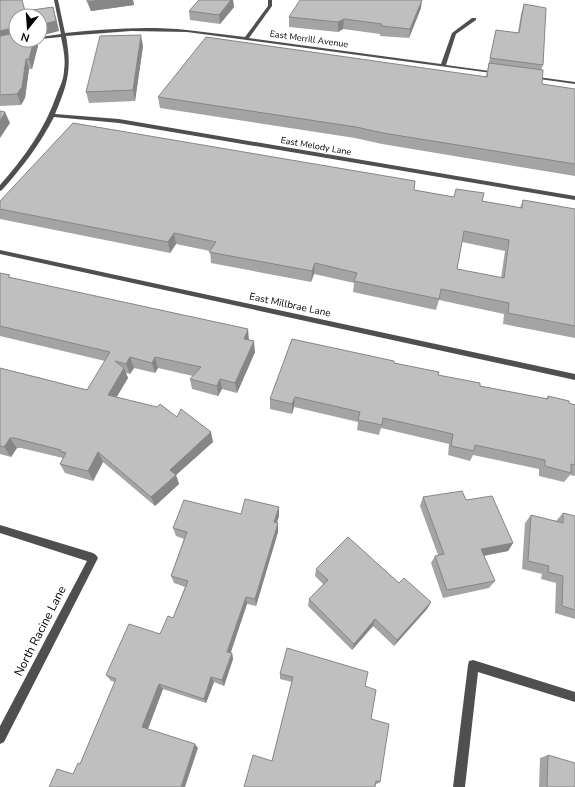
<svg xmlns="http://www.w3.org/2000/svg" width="575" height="787" font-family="'Nunito Sans',sans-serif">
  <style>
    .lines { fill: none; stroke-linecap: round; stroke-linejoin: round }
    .street { fill: #4f4f4f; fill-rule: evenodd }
    .wall { fill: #a4a4a4; fill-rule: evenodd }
    .shaded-wall { fill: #868686 }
    .building { fill: #bfbfbf; stroke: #868686; fill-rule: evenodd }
    .labels { text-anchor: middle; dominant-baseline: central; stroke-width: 3.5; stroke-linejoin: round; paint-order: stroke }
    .far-street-label { font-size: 9px; fill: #000; stroke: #fff }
    .street-label { font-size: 10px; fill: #000; stroke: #fff }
    .near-street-label { font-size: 12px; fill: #000; stroke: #fff }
  </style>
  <rect width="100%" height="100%" fill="#fff"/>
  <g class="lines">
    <!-- street -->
    <path class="street" d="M54 0H58L65 33C105 29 147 26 187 30 206 32 226 35 245 37L268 6V0H272V6L249 38 441 64 452 33 472 18H476V20L456 34 446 65 497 72 499 73V74L187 32 131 31 66 36C72 69 68 83 55 114L119 119 575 196V200L119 123 54 117C40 144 22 168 2 190L0 191V185C24 158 45 129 57 94 60 86 64 79 64 70 66 59 63 47 61 37L40 39V37L61 34Z
      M530 76 575 82V84L532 78H530Z
      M0 250 575 374V380L0 254Z
      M0 525 93 553 96 555 98 558 4 742 0 744V726L87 561 0 533Z
      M473 660 575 692V702L478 672 465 787H453L468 665 469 661Z"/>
  </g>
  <!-- wall -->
  <path class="wall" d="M0 0 25 11 56 17 59 31 16 16V40H36L38 46 32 69H29L25 98 21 105 0 106Z
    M86 0H133L134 5 91 11Z
    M199 0H233L234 7 220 24 190 20 189 11Z
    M524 4 543 65 541 70 542 84 575 89V176L382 144 355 138 160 108 158 97 486 76 496 30 518 33 521 14Z
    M421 8 409 38 380 36V34L343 29 338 32 289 27V17Z
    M143 46 135 101 89 103 86 92Z
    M456 189 482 201 520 208 523 200 575 209V338L503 324 504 314 439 300 436 310 353 292 354 283 314 274 311 282 211 263 210 251 176 244 170 253 0 219V201L414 190 454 197ZM462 242 505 251 501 278 457 269Z
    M0 273 11 278 249 340 255 352 237 393 222 389 218 396 192 389 190 379 193 376 158 368 155 373 134 368 130 374 126 373 128 378 116 397 177 417 213 442 176 475 179 484 155 506 103 462 93 481 65 473 60 464 63 458 21 448H17L11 457 0 454V368L87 390 105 361 0 336Z
    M394 363 480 386 546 399 548 396 575 405V476L570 475 564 482 539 476V469L473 455 470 461 448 455 449 444 381 428 379 435 357 430 358 422 294 407 292 414 270 409V399Z
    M423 497 466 500 513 543 508 551 484 556 495 581 489 588 443 598 431 563 435 556 438 555 420 506Z
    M279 507V516L277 523 278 532 256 606 247 604 230 653H232L233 659 224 686 214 682 206 703 163 689 148 729 198 748 73 774 80 764 115 682 111 681 106 675 160 634 173 618 185 587 174 583 171 576 184 539 176 536 173 528 241 514Z
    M563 513 575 516V619L555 613 556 583 541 579 542 574 522 569 525 523 531 515 556 521Z
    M316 569 399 583 431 602 427 609 394 646 373 626 352 650 308 606 309 599 323 584 315 576Z
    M280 674 365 686 371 719 380 782 377 784 272 761 292 682 280 679Z
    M548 755 575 787H539L540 758Z"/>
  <!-- shaded-wall -->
  <path class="shaded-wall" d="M101 0H133L134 5 91 11 88 2Z
    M231 0H233L234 7 220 24 219 15Z
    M422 0 421 8 409 38 410 29Z
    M53 7 59 31 40 36V25Z
    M344 19 343 29 338 32V22Z
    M12 28 16 39 0 42V31Z
    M141 35 143 46 135 101 133 90Z
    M34 40H36L38 46 32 69 29 59Z
    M26 59 29 69 25 98 21 105 17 94Z
    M5 112 10 123 0 138V121Z
    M174 233 176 244 170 253 168 242Z
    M315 263 314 274 311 282 312 271Z
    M248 329 249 340 244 339Z
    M254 341 255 352 237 393 235 383Z
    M130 357 134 368 130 374 126 364Z
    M155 357 158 368 155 373 152 363Z
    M124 368 128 378 112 405 108 395Z
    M220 379 222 389 218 396 217 386Z
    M295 397 294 407 292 414V404Z
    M211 432 213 442 176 475 179 484 155 506 151 497 170 470Z
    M10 438 17 448 11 457 4 447Z
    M98 452 103 462 93 481 88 471Z
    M279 507V516L274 531V522Z
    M278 523V532L256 606 255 599Z
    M513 543 508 551 476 557 481 549Z
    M246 597 247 604 229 658 227 652Z
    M431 602 427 609 394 646 397 640Z
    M375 619 373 626 352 650 354 644Z
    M232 653 233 659 224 686 222 680Z
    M211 677 214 682 206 703 204 699Z
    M159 684 163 689 147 731 142 727Z
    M195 744 198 748 185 787H181Z"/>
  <!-- building -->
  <path class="building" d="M0 0H22L25 11 53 7 56 21 40 25V16H16V28H12L0 31Z
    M88 0H101L88 2Z
    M199 0H231L219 15 189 11Z
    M300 0H422L410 29 381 26 382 24 344 19 338 22 289 17Z
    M524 4 546 8 543 65 490 58 496 30 519 33Z
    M16 33V40H34L29 59H26L22 87 17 94 0 95V36Z
    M141 35 133 90 86 92 100 36Z
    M206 37 487 77 489 63 543 70 542 84 575 89V164L383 133 356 127 158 97Z
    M0 111 5 112 0 121Z
    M73 123 415 181 414 190 454 197 456 189 484 193 482 201 522 208 523 200 575 209V326L508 313 509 303 441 289 439 299 354 281 357 273 315 263 312 271 209 252 216 242 174 233 168 242 0 209V201ZM464 231 509 240 504 278 457 269Z
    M0 273 10 275 8 277 248 329 244 339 254 341 235 383 220 379 217 386 190 379 201 367 155 357 152 363 130 357 126 364 115 361 124 368 108 395 157 407 160 404 177 417 181 409 211 432 170 470 176 475 151 497 98 452 88 471 60 464 66 453 60 451 61 450 14 438H10L4 447 0 446V368L87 390 110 352 0 326Z
    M292 339 394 361V363L439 372 438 375 480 383V386L548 399V396L569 401V403L575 405V465L571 464V473L545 466V460L475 445 474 451 451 446 453 434 383 418 382 425 358 420 360 412 295 397 292 404 270 399Z
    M462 491 466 500 492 496 513 543 481 549 495 581 447 590 435 556 444 554 423 497Z
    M245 499 279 507 274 522 278 523 255 599 246 597 227 652 232 653 222 680 211 677 204 699 159 684 142 727 195 744 181 787H49L57 769 73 774 78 763 80 764 116 679 106 675 129 624 160 634 168 616 173 618 188 581 171 576 187 532 173 528 184 500 241 514Z
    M563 513 575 516V610L562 606 563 576 548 572 549 566 528 561 531 515 563 523Z
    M348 537 399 583 404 578 431 602 397 640 375 619 354 644 309 599 328 580 316 569Z
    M287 648 368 672 365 686 376 690 371 719 389 724 380 782 376 781 375 787H244L253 755 272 761 293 677 280 674Z
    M548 755 575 763V787H547Z"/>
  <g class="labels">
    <!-- far-street labels -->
    <g class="far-street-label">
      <text transform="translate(309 39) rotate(8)">East Merrill Avenue</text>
      <text transform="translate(316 146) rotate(10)">East Melody Lane</text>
    </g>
    <!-- street labels -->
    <g class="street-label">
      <text transform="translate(290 305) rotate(12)">East Millbrae Lane</text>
    </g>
    <!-- near-street labels -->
    <g class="near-street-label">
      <text transform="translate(40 631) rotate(-63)">North Racine Lane</text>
    </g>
  </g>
  <!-- north arrow -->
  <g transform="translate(28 28) rotate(197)"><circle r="19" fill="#ffffff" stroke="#999999"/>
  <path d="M0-3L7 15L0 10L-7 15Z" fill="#000000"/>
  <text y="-6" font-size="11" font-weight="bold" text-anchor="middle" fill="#000000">N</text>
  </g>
</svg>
